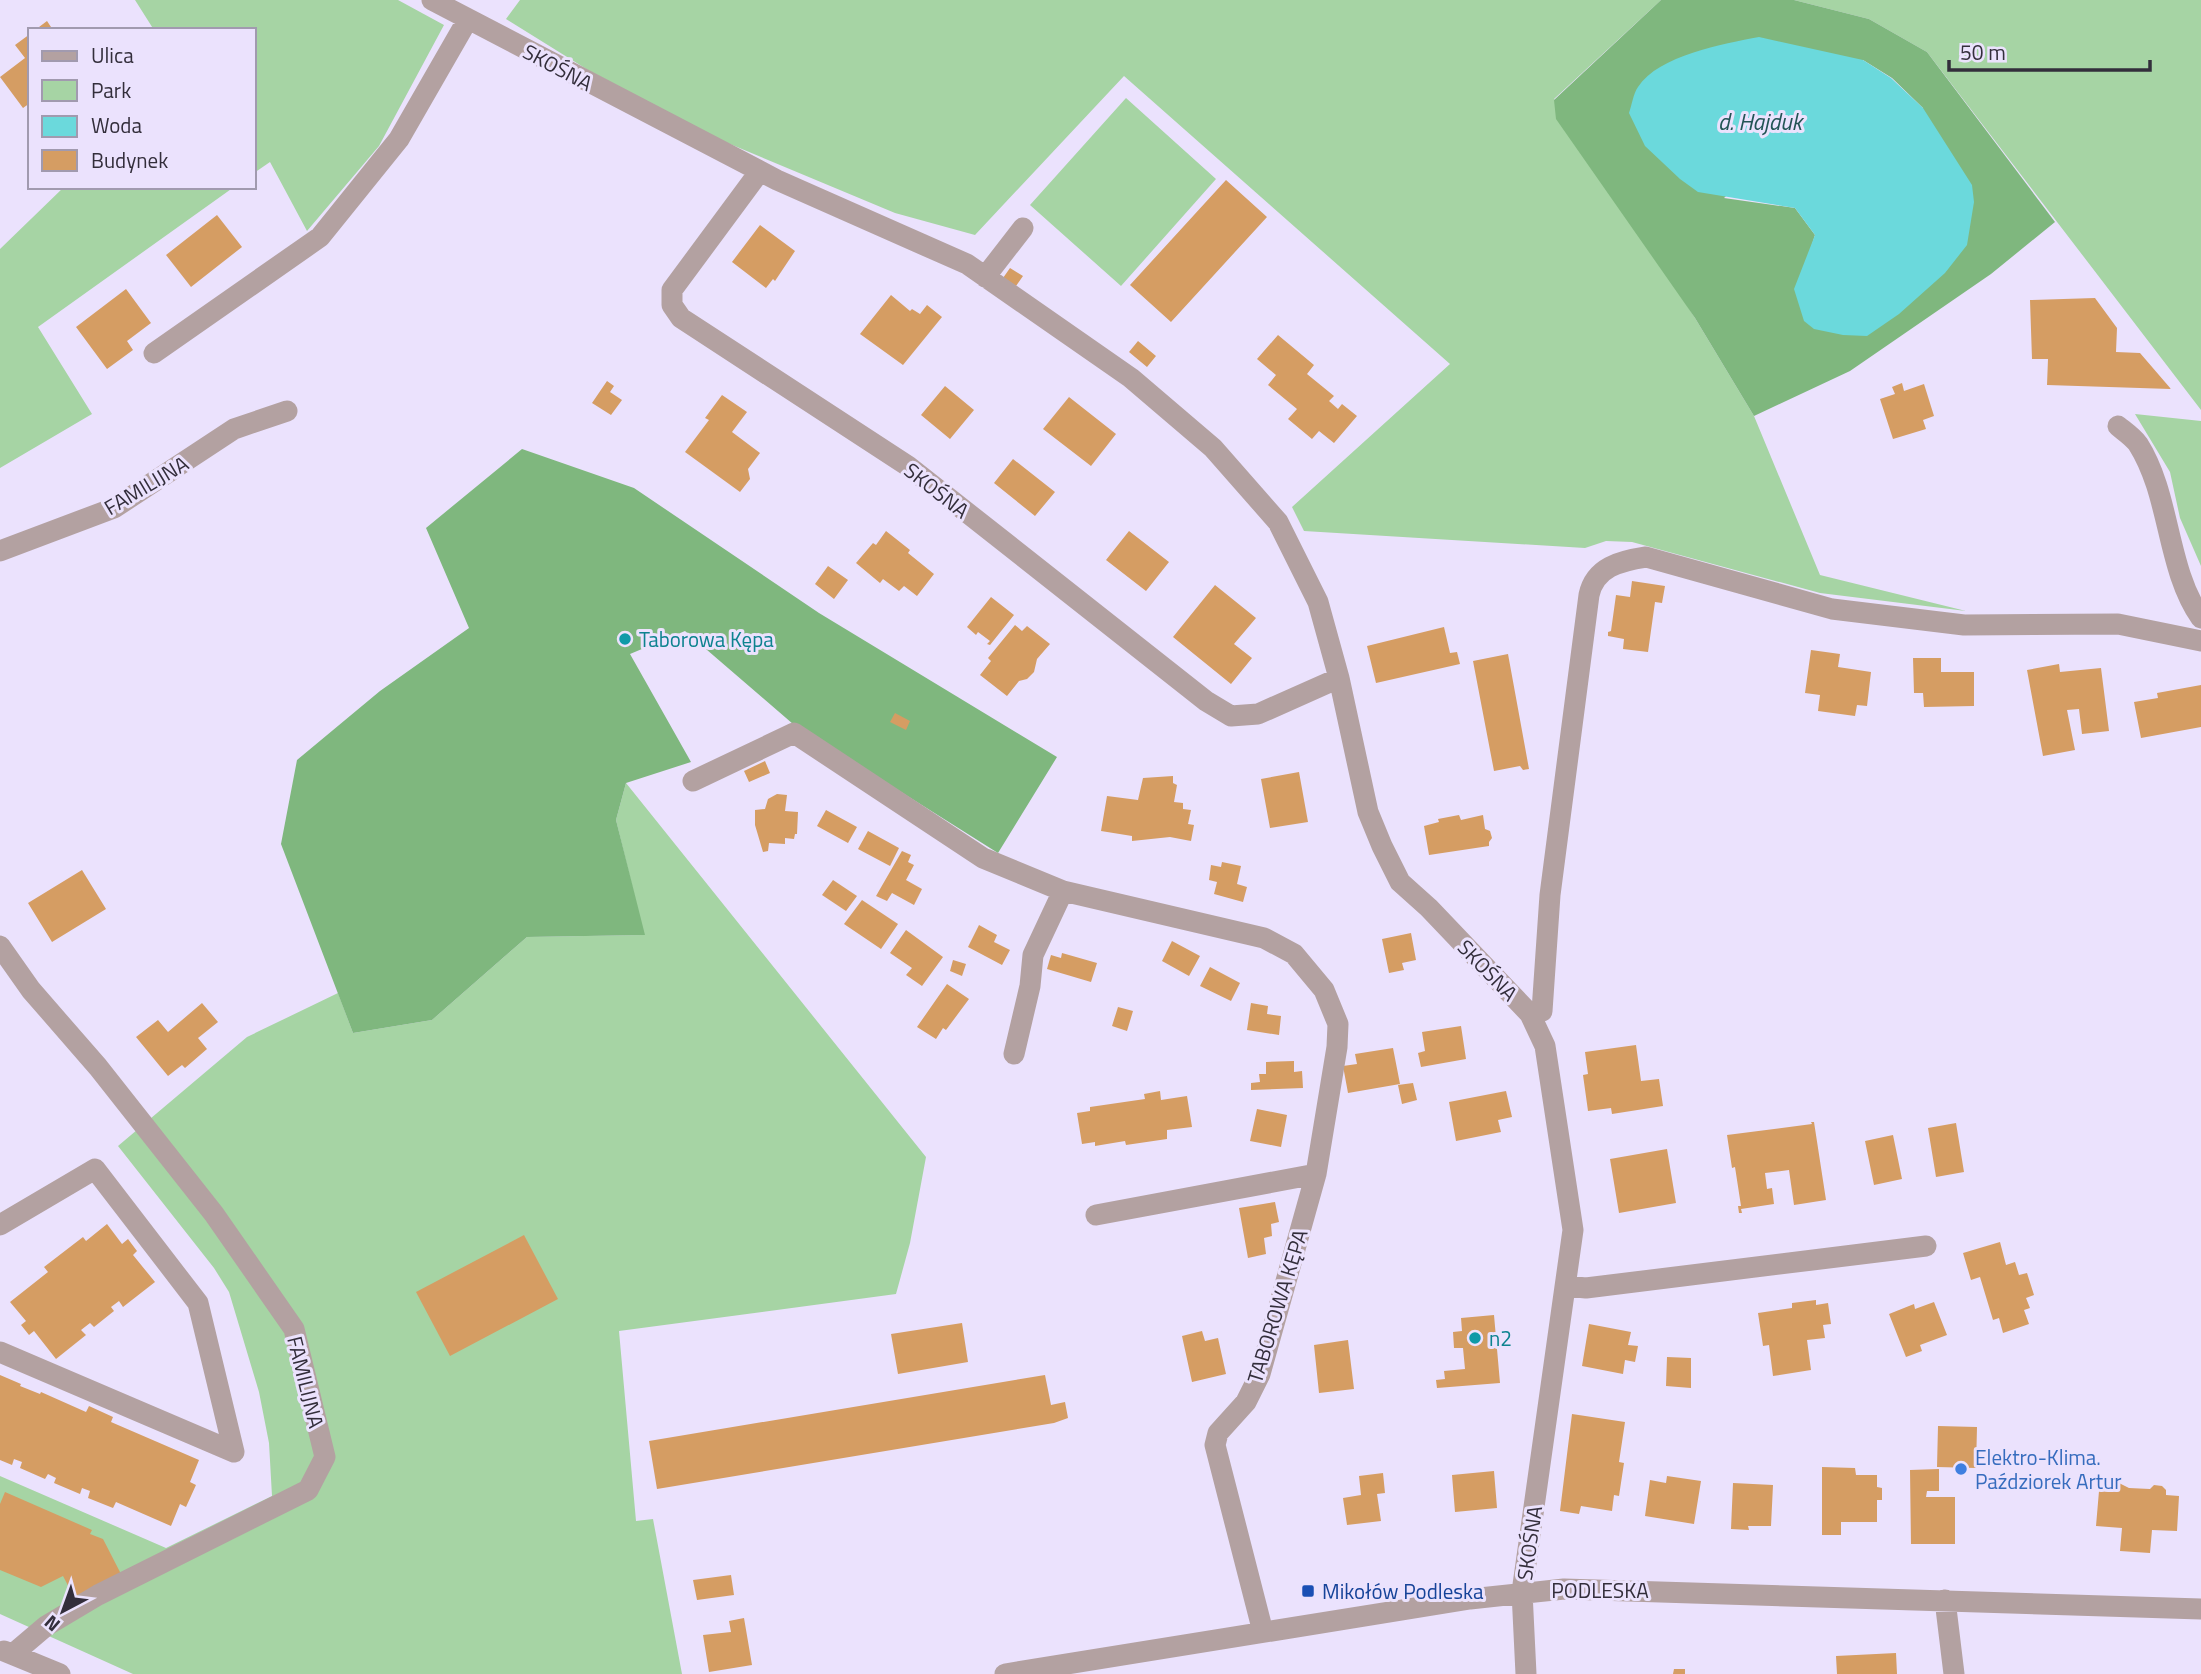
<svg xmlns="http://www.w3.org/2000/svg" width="2201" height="1674" font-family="'Titillium Web',sans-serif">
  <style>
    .green { fill: #a6d4a4 }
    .forest { fill: #7fb77e; fill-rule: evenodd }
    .water { fill: #6bd9dc }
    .building { fill: #d59d63 }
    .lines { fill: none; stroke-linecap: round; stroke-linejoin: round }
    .minor { stroke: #b3a1a1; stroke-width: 21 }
    .culture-dot { fill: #0f9aa8; stroke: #ebe2fd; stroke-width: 2.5 }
    .shop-dot { fill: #3f7fe0; stroke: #ebe2fd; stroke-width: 2.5 }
    .transit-dot { fill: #1a4fb4; stroke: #ebe2fd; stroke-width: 2.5 }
    .labels { text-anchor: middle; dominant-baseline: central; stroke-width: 6; stroke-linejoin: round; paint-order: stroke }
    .street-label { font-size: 21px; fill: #332e3b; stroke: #ebe2fd }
    .culture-label { font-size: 21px; fill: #0d838f; stroke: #ebe2fd; text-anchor: start }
    .shop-label { font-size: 21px; fill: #366cbe; stroke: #ebe2fd; text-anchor: start }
    .transit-label { font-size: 21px; fill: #164399; stroke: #ebe2fd; text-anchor: start }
    .water-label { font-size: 23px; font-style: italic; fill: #235455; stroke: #ebe2fd }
  </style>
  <rect width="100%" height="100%" fill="#ebe2fd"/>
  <!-- green -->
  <path class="green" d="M135 0H398L444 25 379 146 307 231 270 162 254 173V30H154Z
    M520 0H1661L1554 99 1695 318 1754 416 1820 575 1966 611 1820 593 1632 542 1606 541 1585 548 1304 531 1292 507 1450 364 1124 76 975 235 895 213 706 134 588 70 506 19Z
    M1794 0H2201V410L1927 52 1869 19Z
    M1126 98 1216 179 1121 286 1030 205Z
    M64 187H234L38 327 92 414 0 468V249Z
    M2135 414 2201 421V566L2180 518 2170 472Z
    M626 783 926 1157 910 1243 896 1294 619 1331 636 1521 653 1519 682 1674H133L0 1614V1476L166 1548 272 1496 269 1443 259 1392 229 1292 214 1268 118 1146 247 1037 338 993 353 1033 432 1020 527 937 644 935 616 820Z"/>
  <!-- forest -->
  <path class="forest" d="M1661 0H1794L1869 19 1927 52 2055 222 1991 274 1850 371 1754 416 1695 318 1556 119 1554 100ZM1863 60 1892 78 1923 108 1807 260 1815 235 1795 208 1724 198Z
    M522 449 634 488 819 613 1057 757 998 853 793 724 685 631 630 654 691 762 626 783 616 820 645 935 527 937 432 1020 353 1033 281 844 297 760 380 691 469 628 426 528Z"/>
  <!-- water -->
  <path class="water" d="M1759 37 1863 60 1891 78 1923 108 1972 185 1974 202 1967 245 1945 273 1899 314 1867 336 1843 335 1814 329 1804 321 1794 289 1815 235 1795 208 1698 192 1680 179 1645 146 1629 113C1632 105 1633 94 1638 87 1659 55 1723 44 1759 37Z"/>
  <!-- building -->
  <path class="building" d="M47 21 53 30H35Z
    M30 34V103L23 108 0 77 25 58 15 45Z
    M1226 180 1267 217 1171 322 1130 285Z
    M217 215 242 247 191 287 166 255Z
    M760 225 795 251 775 281 773 279 766 288 732 262Z
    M1010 268 1023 276 1016 286 1003 278Z
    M126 289 151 323 127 341 133 350 107 369 76 327Z
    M891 295 910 311 912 309 920 314 927 305 942 317 903 365 860 334Z
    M2095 298 2117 328 2116 352 2140 353 2171 389 2047 385 2048 359H2032L2030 300Z
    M1278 335 1314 365 1307 374 1334 396 1329 401 1338 409 1342 404 1357 416 1334 443 1319 431 1312 439 1288 419 1297 409 1268 385 1276 375 1257 359Z
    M1138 341 1156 356 1147 367 1129 352Z
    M607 381 614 386 610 392 622 400 611 415 592 403Z
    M1902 383 1904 391 1924 384 1934 416 1923 420 1926 429 1893 439 1880 399 1895 394 1892 387Z
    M945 386 974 410 950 439 921 415Z
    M722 395 747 412 732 432 760 453 748 469 750 479 740 492 685 452 709 420 705 418Z
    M1069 397 1116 434 1091 466 1043 429Z
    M1013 459 1055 492 1035 516 994 483Z
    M886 531 910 550 908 553 934 574 917 596 904 586 899 591 883 579 880 583 856 563 873 543 876 545Z
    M1129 531 1169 562 1146 591 1106 560Z
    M828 566 848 580 834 599 815 584Z
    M1632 581 1665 586 1662 603 1655 602 1648 652 1623 649 1624 639 1608 636V632L1611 631 1616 595 1630 597Z
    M1215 585 1256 618 1234 644 1252 658 1231 684 1173 637Z
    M991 597 1014 615 990 645 987 644 990 641 978 632 976 635 967 627Z
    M1015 625 1022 631 1027 626 1050 644 1037 659 1034 672 1027 679 1019 681 1007 696 980 675 991 661 988 658Z
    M1444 627 1450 653 1457 652 1460 664 1376 683 1367 646Z
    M1811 650 1840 654 1838 667 1871 672 1867 706 1857 705 1855 716 1818 711 1820 695 1805 693Z
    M1508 654 1529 769 1523 770 1520 766 1494 771 1473 661Z
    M1913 658H1941V672H1974V706L1924 707 1923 693H1914Z
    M2059 664 2060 672 2101 668 2109 731 2082 734 2079 709 2067 710 2075 750 2043 756 2027 670Z
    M2201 685V727L2141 738 2134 702 2158 698 2157 693Z
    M895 713 910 721 906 730 890 722Z
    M765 761 770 773 749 782 744 771Z
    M1299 772 1308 822 1270 828 1261 779Z
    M1173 776V783L1177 785 1174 802 1183 803V809L1191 810 1188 824 1194 825 1191 841 1170 837 1132 841V836L1101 831 1107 796 1138 800 1143 778Z
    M777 794 787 795 785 811 798 812 797 834H795L794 839 785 838V844L769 843 768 851 763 852 755 825V810L765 809 768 799Z
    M826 810 857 827 848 843 817 826Z
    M1459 815 1461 820 1483 815 1485 829 1490 831 1492 838 1489 842V846L1429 855 1424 826 1439 822 1438 819Z
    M868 831 899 848 890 866 858 849Z
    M902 851 911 855 908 862 914 865 906 880 922 889 914 905 892 893 887 901 876 896Z
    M1222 862 1241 866 1237 884 1247 887 1243 902 1214 894 1217 882 1209 880 1211 865 1221 867Z
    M82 870 106 909 52 942 28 903Z
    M833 880 857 896 846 911 822 895Z
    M862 900 898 924 881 949 844 924Z
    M979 925 997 935 994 942 1010 950 1002 965 968 947Z
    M906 930 943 957 922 986 906 975 912 968 890 953Z
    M1411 933 1416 960 1402 963 1404 970 1389 973 1382 939Z
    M1172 941 1200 956 1189 976 1162 961Z
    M1062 953 1097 963 1091 982 1047 969 1051 955 1061 958Z
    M953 960 966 964 962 976 950 971Z
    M1210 967 1240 983 1231 1001 1200 986Z
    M947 984 969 999 946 1030 943 1028 936 1039 917 1027Z
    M202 1003 218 1022 198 1038 207 1049 185 1068 182 1065 168 1076 136 1037 158 1020 168 1032Z
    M1251 1003 1268 1006 1267 1014 1281 1016 1279 1035 1247 1030Z
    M1118 1007 1133 1011 1127 1031 1112 1026Z
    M1461 1026 1466 1059 1421 1067 1418 1053 1425 1051 1422 1032Z
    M1636 1045 1641 1081 1659 1079 1663 1106 1612 1114 1611 1108 1588 1111 1583 1075 1588 1074 1585 1052Z
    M1393 1048 1400 1084 1348 1093 1343 1066 1357 1064 1355 1054Z
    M1294 1061V1072L1302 1071 1303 1088 1251 1090V1083L1260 1082 1259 1074H1266V1062Z
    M1413 1083 1417 1100 1402 1104 1398 1085Z
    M1160 1091 1161 1100 1187 1096 1192 1127 1167 1130V1139L1126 1145 1125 1141 1095 1146V1142L1082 1144 1077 1113 1090 1111V1107L1145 1099 1144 1094Z
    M1506 1091 1512 1117 1498 1120 1501 1132 1456 1141 1449 1102Z
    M1257 1109 1287 1115 1281 1147 1250 1141Z
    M1811 1122H1814L1826 1200 1794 1205 1789 1170 1765 1173 1767 1189 1772 1188 1774 1204 1741 1209 1742 1213H1739L1738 1206H1741L1735 1167 1732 1168 1727 1135 1812 1124Z
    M1956 1123 1964 1172 1936 1177 1928 1128Z
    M1893 1135 1902 1179 1874 1185 1865 1141Z
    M1667 1149 1676 1203 1619 1213 1610 1159Z
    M1275 1202 1279 1222 1271 1224 1272 1236 1264 1238 1266 1254 1248 1258 1239 1208Z
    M107 1224 122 1244 128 1239 137 1251 133 1255 155 1282 123 1307 119 1301 111 1307 114 1311 94 1327 90 1323 81 1330 86 1335 56 1359 34 1331 29 1335 21 1325 26 1321 10 1302 48 1272 44 1267 83 1237 86 1241Z
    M524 1235 558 1299 450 1356 416 1292Z
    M2000 1242 2006 1265 2015 1262 2019 1275 2027 1273 2034 1295 2026 1298 2030 1308 2024 1310 2029 1324 2003 1333 1999 1318 1993 1320 1980 1277 1971 1280 1963 1253Z
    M1816 1300V1305L1828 1303 1831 1324 1823 1325 1825 1338 1807 1340 1811 1370 1773 1376 1769 1345 1763 1346 1758 1313 1792 1308V1303Z
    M1934 1302 1947 1335 1920 1345 1922 1351 1906 1357 1889 1314 1914 1304 1915 1309Z
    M1494 1315 1500 1383 1437 1388 1436 1380 1445 1379 1444 1371 1465 1369 1463 1348H1454L1453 1332 1462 1331 1461 1318Z
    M962 1323 968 1362 898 1374 891 1334Z
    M1589 1324 1631 1332 1628 1345 1638 1346 1635 1362 1625 1360 1623 1374 1582 1366Z
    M1202 1331 1205 1341 1218 1338 1226 1374 1192 1382 1182 1336Z
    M1348 1340 1354 1389 1319 1393 1314 1345Z
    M1667 1357 1691 1358V1388L1666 1386Z
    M0 1375 21 1384 20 1386 40 1394 41 1392 86 1412 89 1406 113 1417 111 1422 199 1460 190 1482 196 1485 186 1507 180 1504 171 1526 116 1502 113 1508 88 1498 90 1491 82 1488 80 1494 54 1483 56 1478 48 1474 45 1479 20 1468 22 1462 14 1459 12 1465 0 1460Z
    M1045 1375 1051 1405 1065 1402 1068 1418 1054 1423 657 1489 649 1441Z
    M1572 1414 1625 1422 1619 1462 1624 1463 1619 1496 1614 1495 1612 1511 1581 1506 1579 1514 1560 1511Z
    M1938 1426 1977 1427 1976 1468 1937 1467Z
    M1822 1467 1855 1468 1856 1475H1877V1487L1882 1488V1500H1877V1522H1841V1535H1822Z
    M1939 1469V1491H1927L1926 1497H1955V1544H1911L1910 1470Z
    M1494 1471 1497 1508 1455 1512 1452 1475Z
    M1383 1473 1385 1493 1377 1494 1381 1521 1347 1525 1343 1498 1361 1495 1359 1476Z
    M1667 1476 1701 1481 1694 1524 1645 1516 1650 1480 1666 1483Z
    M1733 1483 1773 1485 1771 1526H1748L1749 1530 1731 1529Z
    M2119 1483 2129 1488 2150 1489 2154 1485 2162 1486 2166 1490V1495L2179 1496 2177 1531 2152 1530 2150 1553 2120 1551 2122 1528 2096 1526 2099 1491 2112 1492V1487Z
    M5 1492 92 1530 90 1534 103 1539 121 1574 74 1597 63 1576 41 1587 0 1570V1504Z
    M731 1575 734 1595 697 1600 693 1580Z
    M744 1618 752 1665 709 1672 703 1635 731 1632 729 1621Z
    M1896 1653 1897 1674H1837L1836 1656Z
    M1674 1669H1685V1674H1673Z"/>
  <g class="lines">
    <!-- minor -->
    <path class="minor" d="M432 0 777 180 967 264 1131 378 1213 448 1278 522 1318 602 1339 678 1368 812 1382 846 1400 882 1429 908 1530 1014 1545 1046 1573 1230 1522 1592 1526 1674
      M760 171 672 290V305L681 318 908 466 1206 701 1231 716 1258 714 1339 678
      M985 277 1023 228
      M154 353 320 237 399 139 468 19
      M2118 426C2124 431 2133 437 2138 444 2171 496 2166 568 2201 618
      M0 551 114 508 234 429 287 411
      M693 781 794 733 983 858 1063 891 1264 938 1294 954 1324 990 1338 1024 1337 1047 1316 1174 1260 1374 1246 1402 1218 1433 1215 1445 1263 1632
      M0 946 31 990 98 1067 214 1214 294 1329 325 1457 308 1490 98 1595 46 1626 13 1654
      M1530 1014 1542 1011 1550 895 1589 595C1595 567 1620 561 1646 557L1832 609 1964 625 2118 624 2201 641
      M1014 1054 1030 986 1033 955 1063 891
      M1096 1215 1316 1174
      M0 1225 95 1169 198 1303 234 1452 0 1352
      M1566 1286 1586 1288 1926 1246
      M1945 1600 1954 1674
      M4 1651 60 1674
      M1005 1674 1470 1599 1564 1589 2201 1609"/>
  </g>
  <!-- markers -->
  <g class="culture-dot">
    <circle cx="625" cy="639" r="7"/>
    <circle cx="1475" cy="1338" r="7"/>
  </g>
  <circle class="shop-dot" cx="1961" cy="1469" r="7"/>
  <rect class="transit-dot" x="1301" y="1584" width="14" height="14" rx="3.5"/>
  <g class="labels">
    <!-- street labels -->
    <g class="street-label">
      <text transform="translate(558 67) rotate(28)">SKOŚNA</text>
      <text transform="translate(146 485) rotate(-31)">FAMILIJNA</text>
      <text transform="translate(937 490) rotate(38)">SKOŚNA</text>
      <text transform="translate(1488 970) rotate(46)">SKOŚNA</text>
      <text transform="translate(1277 1306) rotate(-73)">TABOROWA KĘPA</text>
      <text transform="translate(306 1382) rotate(76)">FAMILIJNA</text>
      <text transform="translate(1529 1543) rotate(-82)">SKOŚNA</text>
      <text x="1600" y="1590">PODLESKA</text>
    </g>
    <!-- culture labels -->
    <g class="culture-label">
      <text x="639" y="639">Taborowa Kępa</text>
      <text x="1489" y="1338">n2</text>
    </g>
    <!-- shop labels -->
    <g class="shop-label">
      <text x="1975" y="1457">Elektro-Klima.<tspan x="1975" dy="24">Paździorek Artur</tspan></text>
    </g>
    <!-- transit labels -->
    <g class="transit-label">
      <text x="1322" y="1591">Mikołów Podleska</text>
    </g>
    <!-- water labels -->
    <g class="water-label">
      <text x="1760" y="121">d. Hajduk</text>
    </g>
  </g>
  <!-- legend -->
  <rect x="28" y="28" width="228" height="161" fill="#ebe2fd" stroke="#a19aaf" stroke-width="2"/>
  <rect x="42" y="51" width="35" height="10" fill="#b3a1a1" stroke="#a19aaf" stroke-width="2"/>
  <text x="91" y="63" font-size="21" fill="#332e3b">Ulica</text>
  <rect x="42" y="80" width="35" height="21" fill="#a6d4a4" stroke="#a19aaf" stroke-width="2"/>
  <text x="91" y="98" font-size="21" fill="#332e3b">Park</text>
  <rect x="42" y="116" width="35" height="21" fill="#6bd9dc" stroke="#a19aaf" stroke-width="2"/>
  <text x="91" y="133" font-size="21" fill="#332e3b">Woda</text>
  <rect x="42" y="150" width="35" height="21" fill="#d59d63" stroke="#a19aaf" stroke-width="2"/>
  <text x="91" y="168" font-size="21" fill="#332e3b">Budynek</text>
  <!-- north arrow -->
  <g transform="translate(63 1611) rotate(221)" stroke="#ebe2fd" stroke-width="5" paint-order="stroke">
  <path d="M0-5L12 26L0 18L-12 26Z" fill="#332e3b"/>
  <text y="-10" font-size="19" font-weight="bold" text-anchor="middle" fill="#332e3b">N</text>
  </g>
  <!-- scale -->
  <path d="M1949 60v10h201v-10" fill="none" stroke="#332e3b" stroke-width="3.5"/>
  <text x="1960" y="60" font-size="21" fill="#332e3b" stroke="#ebe2fd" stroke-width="5" paint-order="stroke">50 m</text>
</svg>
